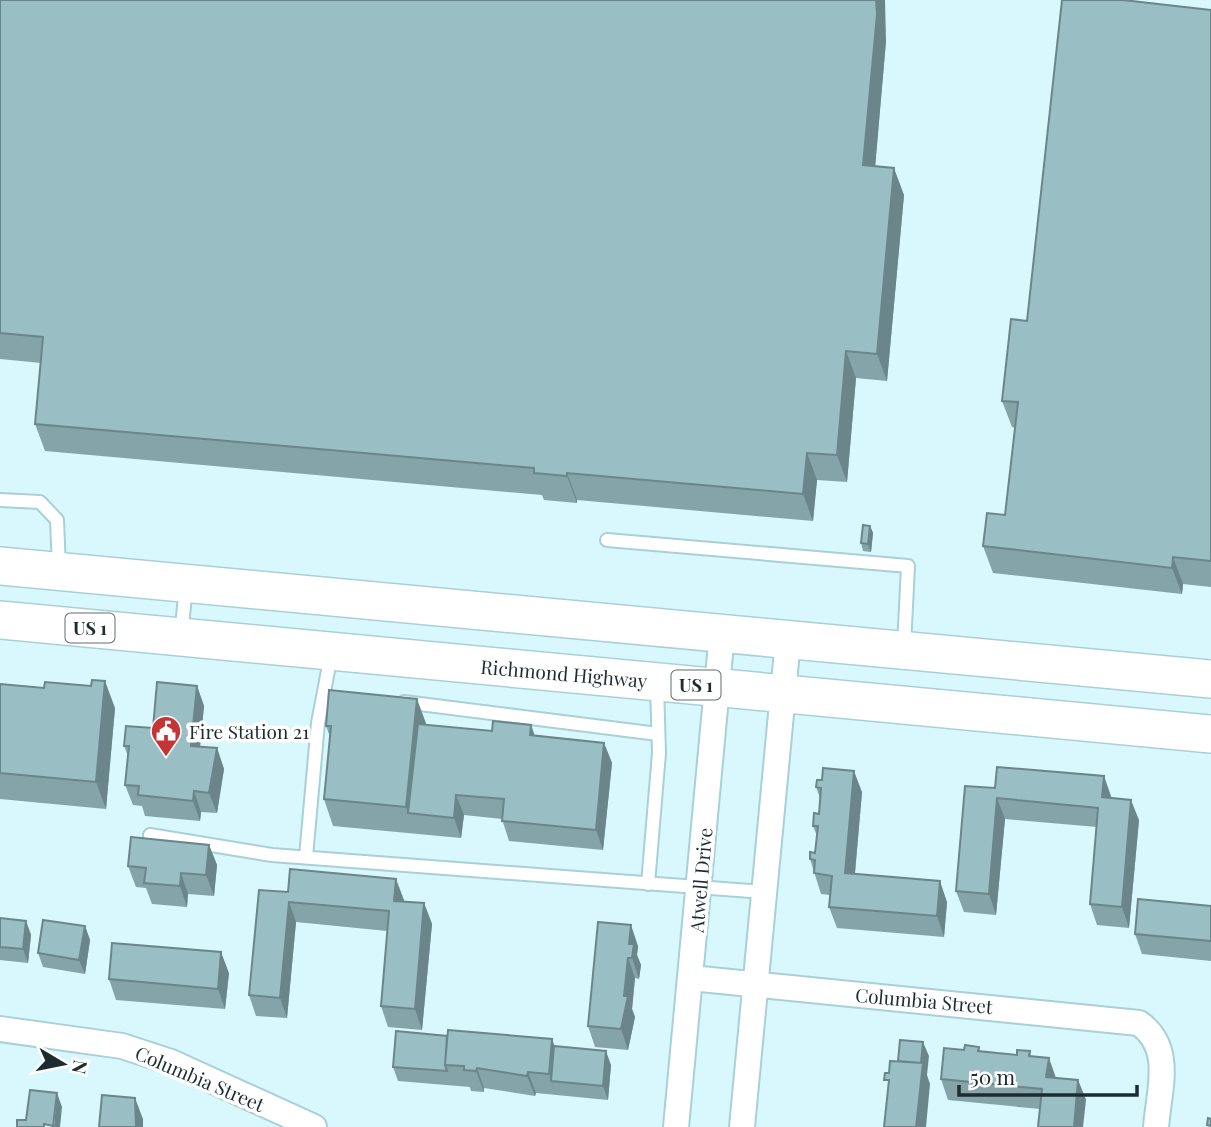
<svg xmlns="http://www.w3.org/2000/svg" width="1211" height="1127" font-family="'Playfair Display',serif">
  <style>
    .lines { fill: none; stroke-linecap: round; stroke-linejoin: round }
    .service-casing { stroke: #a9d0d6; stroke-width: 16 }
    .minor-casing { stroke: #a9d0d6; stroke-width: 28 }
    .primary-casing { stroke: #a9d0d6; stroke-width: 40 }
    .service { stroke: #fff; stroke-width: 12 }
    .minor { stroke: #fff; stroke-width: 24 }
    .primary { stroke: #fff; stroke-width: 37 }
    .wall { fill: #84a4a9 }
    .shaded-wall { fill: #6b868a }
    .building { fill: #99bfc5; stroke: #6b868a; stroke-width: 2 }
    .labels { text-anchor: middle; dominant-baseline: central; stroke-width: 7; stroke-linejoin: round; paint-order: stroke }
    .shield { fill: #fff; stroke: #616b6d; stroke-width: 2 }
    .shield-label { font-size: 18px; font-weight: bold; fill: #1d2c2f }
    .street-label { font-size: 19px; fill: #1d2c2f; stroke: #fff }
    .poi-label { font-size: 19px; fill: #1d2c2f; stroke: #fff; text-anchor: start }
  </style>
  <rect width="100%" height="100%" fill="#d9f8fd"/>
  <g class="lines">
    <!-- service casing -->
    <g class="service-casing">
      <path id="service" d="M0 500 40 502 57 520 59 567
        M607 540 908 566 904 646
        M181 635 186 587
        M404 702 658 734
        M150 835 272 855 764 892
        M306 857 318 723 331 655
        M648 884 659 753 657 686"/>
    </g>
    <!-- minor casing -->
    <g class="minor-casing">
      <path id="minor" d="M691 978 1139 1023C1174 1048 1159 1089 1156 1127
        M0 1029 122 1046 171 1062 314 1127
        M676 1127 722 633
        M742 1127 788 640"/>
    </g>
    <!-- primary casing -->
    <g class="primary-casing">
      <path id="primary" d="M0 566 1211 679
        M0 620 1211 734"/>
    </g>
    <!-- service -->
    <use href="#service" class="service"/>
    <!-- minor -->
    <use href="#minor" class="minor"/>
    <!-- primary -->
    <use href="#primary" class="primary"/>
  </g>
  <!-- wall -->
  <path class="wall" d="M0 0 886 41 875 166 904 195 887 381 856 378 847 482 817 480 813 521 577 500V503L544 500 542 495 45 451 35 424 41 363 0 359Z
    M1211 10V587L1183 584 1182 594 993 573 983 546 1005 515 1015 428 1012 427 1002 401 1027 321Z
    M870 526 873 533 871 552 863 551 861 543Z
    M0 684 115 708 106 809 0 799Z
    M197 686 204 706 200 747 217 748 224 769 217 813 201 812 200 821 145 816 142 806 133 805 125 785 128 756 124 746 153 728Z
    M426 725 492 731 531 725 535 736 604 743 612 763 603 850 509 841 502 819 464 815 461 838 333 826 324 799 330 737 326 726Z
    M965 786 1111 796V798L1139 820 1129 928 1097 925 1090 904 1097 827 1005 819 996 915 964 912 956 891Z
    M816 787 862 792 855 874 947 902 944 937 837 928 829 907 830 895 821 894 810 859 815 853 817 836 813 826 819 814 820 798Z
    M209 845 217 865 214 896 188 894 187 907 152 904 146 888 136 887 128 866Z
    M288 892 404 900V901L424 903 432 924 422 1030 388 1027 381 1006 387 931 296 922 287 1018 256 1016 249 995Z
    M1211 906V961L1142 954 1135 934Z
    M0 918 26 921 31 935 28 963 0 960Z
    M598 922 638 946 637 955 641 965 639 979 635 978 632 1009 635 1017 628 1050 595 1047 588 1026Z
    M85 926 90 940 85 974 43 967 38 953Z
    M229 973 225 1009 116 1000 109 979Z
    M447 1036 552 1039 554 1046 611 1065 608 1100 536 1093 535 1096 484 1088V1092L471 1091 470 1087 398 1081 393 1067Z
    M979 1047 980 1051 1017 1055 1030 1051 1031 1056 1056 1078 1078 1080 1086 1100 1040 1109 948 1100 941 1079 964 1050Z"/>
  <!-- shaded-wall -->
  <path class="shaded-wall" d="M876 0H885L886 41 873 192 863 165Z
    M894 168 904 195 887 381 877 354Z
    M846 351 856 378 847 482 837 455Z
    M807 453 817 480 813 521 803 494Z
    M567 473 577 500V503L567 476Z
    M870 526 873 533 871 552 868 544Z
    M1173 557 1183 584 1182 594 1172 568Z
    M105 681 115 708 106 809 96 782Z
    M197 686 204 706 198 767 191 746Z
    M417 699 427 726 408 813 406 807Z
    M531 725 538 746 530 735Z
    M604 743 612 763 603 850 596 830Z
    M217 748 224 769 217 813 209 793Z
    M854 771 862 792 853 894 845 873Z
    M1104 776 1111 796 1110 818 1102 797Z
    M194 791 201 812 200 821 193 801Z
    M456 795 464 815 461 838 454 818Z
    M997 798 1005 819 996 915 989 894Z
    M1131 800 1139 820 1129 928 1122 907Z
    M209 845 217 865 214 896 206 875Z
    M181 873 188 894 187 907 180 886Z
    M396 879 404 900 402 921 394 901Z
    M940 881 947 902 944 937 937 916Z
    M289 902 296 922 287 1018 280 998Z
    M424 903 432 924 422 1030 415 1009Z
    M26 921 31 935 28 963 23 949Z
    M631 925 638 946 637 955 641 965 639 979 632 958 629 944Z
    M85 926 90 940 85 974 79 960Z
    M221 952 229 973 225 1009 218 989Z
    M628 958 635 978 632 1009 635 1017 628 1050 621 1029Z
    M552 1039 560 1060 551 1081 556 1095 549 1074Z
    M923 1042 929 1056 927 1075 930 1084 926 1127H916Z
    M606 1051 611 1065 608 1100 603 1086Z
    M1049 1058 1056 1078 1046 1077Z
    M477 1068 484 1088V1092L476 1071Z
    M528 1072 536 1093 535 1096 527 1076Z
    M1078 1080 1086 1100 1083 1127H1074Z
    M57 1093 62 1107 60 1127H54Z
    M135 1098 143 1119V1127H136Z"/>
  <!-- building -->
  <path class="building" d="M0 0H876L877 14 863 165 894 168 877 354 846 351 837 455 807 453 803 494 567 473V476L534 473V468L35 424 43 337 0 333Z
    M1062 0H1123L1211 10V561L1173 557 1172 568 983 546 987 513 1005 515 1018 402 1002 401 1011 319 1027 321Z
    M863 525 870 526 868 544 861 543Z
    M92 680 105 681 96 782 0 773V684L44 688 45 682 91 686Z
    M157 682 197 686 191 746 217 748 209 793 194 791 193 801 138 795 139 786 125 785 129 746H124L126 726 153 728Z
    M329 690 417 699 406 807 324 799 331 726H326Z
    M493 721 531 725 530 735 604 743 596 830 502 821 504 799 456 795 454 818 408 813 418 724 492 731Z
    M997 767 1104 776 1102 797 1131 800 1122 907 1090 904 1098 808 997 798 989 894 956 891 965 786 995 788Z
    M823 768 854 771 845 873 940 881 937 916 829 907 832 876 814 873 815 860 810 859V852L815 853 818 826H813L814 813 819 814 821 788 816 787 817 780H822Z
    M131 837 209 845 206 875 181 873 180 886 144 883 146 868 128 866Z
    M290 869 396 879 394 901 424 903 415 1009 381 1006 389 911 289 902 280 998 249 995 259 890 288 892Z
    M1138 899 1211 906V941L1135 934Z
    M0 918 26 921 23 949 0 947Z
    M43 920 85 926 79 960 38 953Z
    M598 922 631 925 629 944H634L632 958H628L624 996H628L621 1029 588 1026Z
    M112 943 221 952 218 989 109 979Z
    M448 1030 552 1039 549 1074 528 1072 527 1076 477 1068 476 1071 464 1070V1066L445 1065Z
    M396 1031 447 1036 445 1065 447 1071 393 1067Z
    M900 1040 923 1042 921 1063 898 1061Z
    M965 1045 979 1047 978 1051 1017 1055V1050L1030 1051 1029 1056 1049 1058 1046 1077 1078 1080 1074 1127H1038L1042 1089 941 1079 944 1048 964 1050Z
    M554 1046 606 1051 603 1086 551 1081Z
    M890 1061 923 1063 916 1127H884L889 1080H884L885 1073H889Z
    M30 1090 57 1093 53 1126 44 1124V1127H17V1120H26Z
    M102 1095 135 1098 136 1127H99Z
    M1208 1118 1211 1119V1126L1207 1125Z"/>
  <!-- icons -->
  <defs>
    <g id="civic-pin" transform="scale(1.575)"><path d="M0 17L-7.5 6A9.5 9.5 0 1 1 7.5 6Z" fill="#c43536" stroke="#fff"/><path d="M-.6-6.5H3V-4.5H.6V-3L4-1V1h2V6H-6V1h2V-1L-.6-3ZM-1.2 2.5V6h2.4V2.5Z" fill="#fff"/></g>
  </defs>
  <g fill-rule="evenodd">
    <use href="#civic-pin" x="166" y="731"/>
  </g>
  <g class="labels">
    <!-- shield labels -->
    <g class="shield">
      <rect x="65.5" y="613.5" width="49" height="29" rx="5"/>
      <rect x="671.5" y="670.5" width="49" height="29" rx="5"/>
    </g>
    <g class="shield-label">
      <text x="90" y="628">US 1</text>
      <text x="696" y="685">US 1</text>
    </g>
    <!-- street labels -->
    <g class="street-label">
      <text transform="translate(564 673) rotate(5)">Richmond Highway</text>
      <text transform="translate(700 880) rotate(-85)">Atwell Drive</text>
      <text transform="translate(924 1000) rotate(5)">Columbia Street</text>
      <text transform="translate(200 1078) rotate(23)">Columbia Street</text>
    </g>
    <!-- poi labels -->
    <g class="poi-label">
      <text x="189" y="731">Fire Station 21</text>
    </g>
  </g>
  <!-- north arrow -->
  <g transform="translate(63 1064) rotate(100)" stroke="#ffffff" stroke-width="5" paint-order="stroke">
  <path d="M0-5L12 26L0 18L-12 26Z" fill="#1d2c2f"/>
  <text y="-10" font-size="19" font-weight="bold" text-anchor="middle" fill="#1d2c2f">N</text>
  </g>
  <!-- scale -->
  <path d="M959 1085v10h178v-10" fill="none" stroke="#1d2c2f" stroke-width="3.5"/>
  <text x="970" y="1085" font-size="21" fill="#1d2c2f" stroke="#ffffff" stroke-width="5" paint-order="stroke">50 m</text>
</svg>
